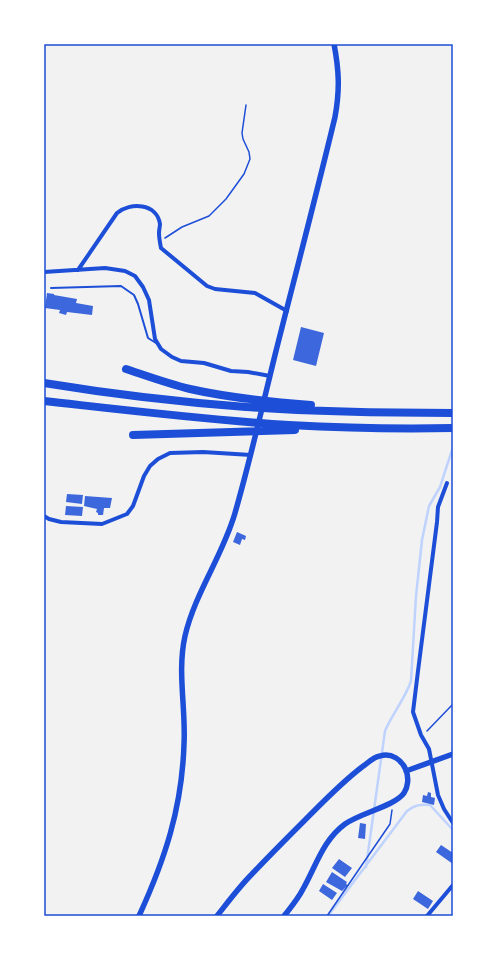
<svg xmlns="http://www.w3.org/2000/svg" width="497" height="960" font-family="'IBM Plex Sans',sans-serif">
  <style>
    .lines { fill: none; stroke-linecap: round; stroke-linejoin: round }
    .stream { stroke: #bfd3fe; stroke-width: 2.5 }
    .building { fill: #3d67dc }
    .path { stroke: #1d4ed8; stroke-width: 1.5 }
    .service { stroke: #1d4ed8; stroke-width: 2 }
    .minor { stroke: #1d4ed8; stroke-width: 4 }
    .tertiary { stroke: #1d4ed8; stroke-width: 5.5 }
    .motorway { stroke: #1d4ed8; stroke-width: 8 }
    .neatline { fill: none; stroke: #1d4ed8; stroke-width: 1.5 }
  </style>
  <rect width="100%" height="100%" fill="#f2f2f2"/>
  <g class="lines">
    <!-- stream -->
    <path class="stream" d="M366 867 385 731C392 714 405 699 411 681L416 596 422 540 429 506 440 487 453 447
      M328 916 407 811C415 805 420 804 430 805L453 830"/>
  </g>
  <!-- building -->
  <path class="building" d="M47 293 54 294V295L77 299 76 303 93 306 92 315 67 312 66 315 59 313 60 310 45 308Z
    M301 327 324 333 316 366 293 360Z
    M67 494 83 495 82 504 66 502Z
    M85 496 112 498 110 508H104L103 515H98V513L96 512 97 509 84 506Z
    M66 506 83 507 82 516 65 515Z
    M237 532 246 536 245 540 242 539 240 545 233 542Z
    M428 792 431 793V797L435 798 434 805 422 802 423 795 427 796Z
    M360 823 366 824 365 839 358 838Z
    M441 845 453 853V864L436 852Z
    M339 859 352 868 345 877 332 868Z
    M332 872 347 882 346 884 348 885 342 891 326 882Z
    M323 884 337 893 332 900 319 891Z
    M418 891 433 901 428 909 413 899Z"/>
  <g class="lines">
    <!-- path -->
    <path class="path" d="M165 238 182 227 209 216 226 199 244 174 250 159 249 152 243 139 242 133 246 105
      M427 731 453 704
      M327 916 390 824 392 810"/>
    <!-- service -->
    <path class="service" d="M51 288 121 286 134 295 138 304 148 338 156 343"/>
    <!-- minor -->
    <path class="minor" d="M78 270 117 213C130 202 157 203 160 224 160 226 159 230 159 233 159 238 160 243 161 248L207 286 215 289 255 293 287 311
      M44 272 105 268 125 271 135 276 143 287 149 300 155 339 161 349 172 357 181 361 204 363 231 371 248 372 270 376
      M447 483 438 507 437 522 418 671 413 712 421 735 429 749 438 795 444 809 453 823
      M44 516 49 519 61 522 102 524 127 514 133 506 144 476 150 466 158 459 170 453 203 452 251 455
      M427 916 453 885"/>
    <!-- tertiary -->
    <path class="tertiary" d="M406 771 453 754
      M139 916C165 859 182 808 184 744 186 708 177 672 185 636 195 593 223 555 235 513 250 461 262 408 275 355 295 276 316 196 335 117 340 90 339 70 334 44
      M217 916C228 902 239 887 252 874 269 856 287 838 305 820 323 802 341 783 362 767 368 763 373 757 380 756 391 752 402 760 406 770 409 778 408 787 404 793 395 806 360 813 345 824 323 840 316 866 303 889 298 899 291 907 284 916"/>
    <!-- motorway -->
    <path class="motorway" d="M126 369C147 376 169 384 190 389 230 398 271 402 311 405
      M44 383C111 394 179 402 246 407 315 412 384 413 453 413
      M44 401C125 410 207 420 289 425 343 428 398 429 453 428
      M133 435 295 430"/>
  </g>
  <!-- border -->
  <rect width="497" height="960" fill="none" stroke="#ffffff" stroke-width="90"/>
  <rect x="45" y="45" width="407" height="870" class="neatline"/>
</svg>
